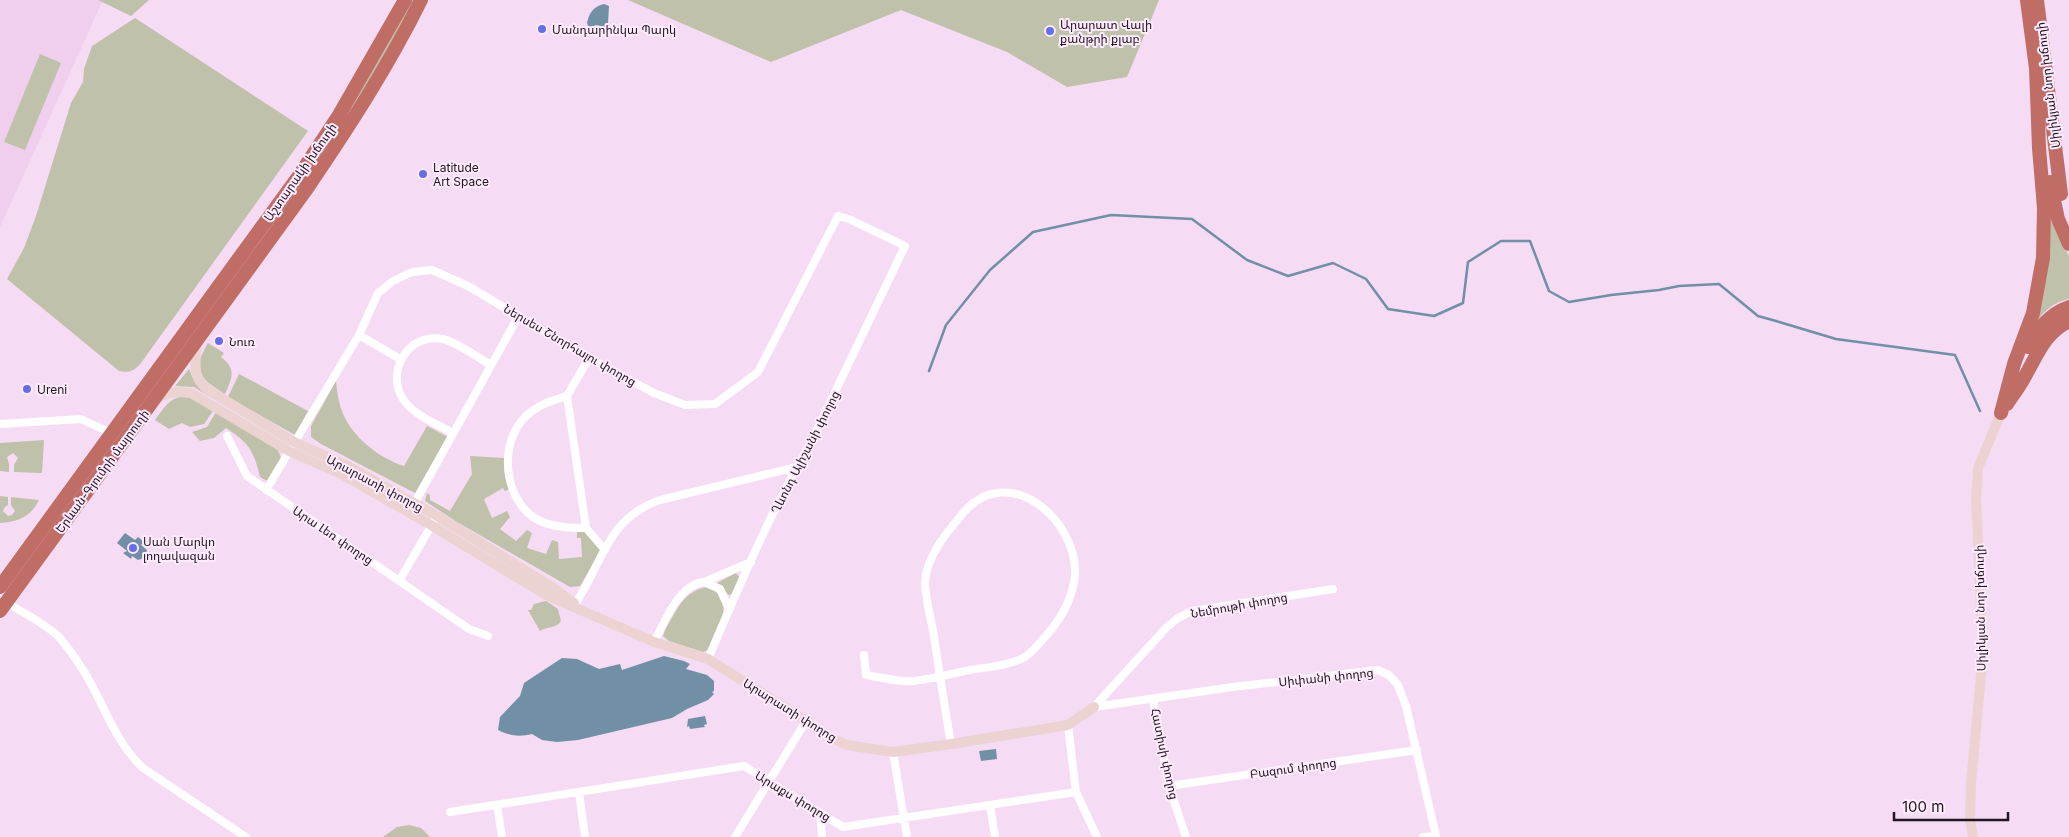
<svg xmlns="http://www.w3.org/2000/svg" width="2069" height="837" font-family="Inter,'Noto Sans Armenian',sans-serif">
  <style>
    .built { fill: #efcfed }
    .green { fill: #bfc1aa }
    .water { fill: #718fa5 }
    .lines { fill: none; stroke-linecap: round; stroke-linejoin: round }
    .stream { stroke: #718fa5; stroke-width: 2.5 }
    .street { stroke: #fff; stroke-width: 8 }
    .secondary { stroke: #ecd3d1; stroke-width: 10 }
    .highway { stroke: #c06d66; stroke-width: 14 }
    .poi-dot { fill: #636fe7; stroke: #ffeafe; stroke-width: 2 }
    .labels { text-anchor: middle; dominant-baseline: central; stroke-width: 4; stroke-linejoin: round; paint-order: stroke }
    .poi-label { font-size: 12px; fill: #1f161f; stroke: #ffeafe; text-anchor: start }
    .street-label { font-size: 12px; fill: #1f161f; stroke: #ffeafe }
  </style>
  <rect width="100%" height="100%" fill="#f5dbf4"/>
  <!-- built -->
  <path class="built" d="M0 0H97L102 2 0 227Z"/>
  <!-- green -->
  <path class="green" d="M98 0H149L131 16Z
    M409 0H416L390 49 279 221 274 218Z
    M628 0H1159L1127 77 1067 87 1007 52 901 10 771 62Z
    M135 18 308 131 141 363C134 371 130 373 119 371L7 279 24 248 36 216 71 103 83 82 84 69 92 46Z
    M40 54 61 63 25 150 4 142Z
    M2049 217 2069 256V299C2052 302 2042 313 2033 327Z
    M208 343 224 353 221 357C237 369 232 378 225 394 200 378 191 372 208 343Z
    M189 369 195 383 210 397 194 387 175 386Z
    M239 374 308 411 295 435 228 397Z
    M336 381C337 388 337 394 339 401 345 432 376 457 404 466L427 426 448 437 415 493 321 444 311 437V426Z
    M184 396 196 400 213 411 204 424 190 427 182 423 169 429 155 420C164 408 169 398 184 396Z
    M216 412 278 450 281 458 267 481 260 477C254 451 249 443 226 428L214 438 200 441 192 432 207 427Z
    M44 440 42 473 14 472V465L18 458 13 453 7 457 9 464V472L0 471V443Z
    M470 456 504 458 510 489 505 491 503 488 484 499 492 518 507 511 510 517 500 529 516 541 527 530 532 533 527 548 546 554 552 540 558 542 559 559 582 557 581 538H577V532L586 531 601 550 580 586 570 587 457 522 425 501 427 493 430 495V500L450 511 472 474Z
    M0 496 8 497V505L5 507 3 511 8 516 12 515 15 511 11 505V497L39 500C31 517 17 522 0 523Z
    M736 573 740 578 732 594 729 595 717 583Z
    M706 587C739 598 717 628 708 650L703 652 669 641 663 636 665 630C677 610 682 593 706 587Z
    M546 601 558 609 561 621C556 629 547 626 540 631L528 610H531L534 604Z
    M409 825 421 828 430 837H383L397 827Z"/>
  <!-- water -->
  <path class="water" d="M604 4 609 6 608 24 605 27 596 25 589 28 587 23C589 13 594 6 604 4Z
    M125 533 135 540 138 537 144 542 141 545 147 550 144 558 138 560 132 556 131 559 123 553 127 551 117 543Z
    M664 656 684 661 690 664 686 669 707 675 714 681V691L712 692 714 694 708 700 687 709 672 718 578 740 557 742 542 740 532 734C519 737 510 736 498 730L500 717 520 696 524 683 562 658 577 659 599 669 620 664 622 670Z
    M705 716 707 724 704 725 705 727 690 729 689 726 687 727 688 719Z
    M996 749 997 759 981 761 979 751Z"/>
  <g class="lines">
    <!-- stream -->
    <path class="stream" d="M929 371 946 325 990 270 1033 232 1111 215 1192 219 1247 260 1288 276 1333 263 1366 279 1388 309 1434 316 1463 303 1468 262 1501 241H1530L1549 291 1569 302 1611 295 1659 290 1679 286 1719 284 1758 316 1776 321 1836 339 1955 355 1980 411"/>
    <!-- street -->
    <path class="street" d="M359 335 400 359
      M589 358 567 396 586 528 605 550
      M567 396C554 400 543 403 532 411 500 434 501 487 528 513 543 527 567 528 586 528
      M0 424 81 419 111 433
      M453 433C437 424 413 415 403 399 385 371 409 332 443 339 456 342 479 358 491 365
      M227 436 247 476 469 629 488 636
      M266 490 359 335 378 293 393 281 412 272 432 270 468 286 589 358 654 393 685 405 715 404 758 372 838 216 849 219 905 246 811 442C771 511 739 586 708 659
      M414 504 518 317
      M399 581 437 516
      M704 582 720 589 729 609
      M6 602C23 613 44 623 58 636 67 646 76 659 83 670 104 703 114 741 143 768L246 837
      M573 607C603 565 605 519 660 500L797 467
      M654 642C665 622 678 585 704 582L751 562
      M864 655 866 675C878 677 891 680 903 681 918 683 953 673 970 670 987 667 1009 666 1025 657 1035 650 1043 639 1051 630 1063 615 1073 595 1075 575 1078 520 1009 461 964 512 948 531 925 557 925 584 926 601 931 619 934 636 939 672 945 708 951 744
      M1153 699 1169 786 1186 837
      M1094 707 1233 687 1378 670 1389 675 1398 685 1406 706 1436 836 1423 837
      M1094 707 1166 628 1178 618 1192 611 1333 589
      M1068 725 1076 792 1097 837
      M893 752 907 837
      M1169 786 1417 750
      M579 792 585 837
      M497 805 502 837
      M990 805 995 837
      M450 812 744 766 843 827 1076 792
      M820 812 822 837
      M735 837 806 721"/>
    <!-- secondary -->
    <path class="secondary" d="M196 343C197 363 190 375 208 390L294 442 346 465 437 516 552 587 574 603
      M157 397 175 392 191 393 289 451 341 474 431 525 546 595 654 642 708 659 806 721 825 735 847 745 893 752 951 744 1068 725 1094 707
      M1973 837 1970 819 1971 783 1983 654 1976 498 1978 468 2001 413"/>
    <!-- highway -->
    <path class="highway" d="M2027 0 2037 76
      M2037 0 2061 194
      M2050 182 2058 219 2069 244
      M2028 347C2038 329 2049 314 2069 307
      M2007 404C2013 395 2019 387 2024 378 2037 356 2044 333 2069 321
      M2001 413 2014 364 2033 313 2043 258 2044 208 2039 148 2036 67
      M0 587 298 177 339 115 405 0
      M0 611 306 190C348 128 388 67 421 0"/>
  </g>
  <!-- markers -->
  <g class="poi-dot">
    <circle cx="542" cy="29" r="5"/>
    <circle cx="1050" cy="31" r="5"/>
    <circle cx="423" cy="174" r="5"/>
    <circle cx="219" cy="341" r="5"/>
    <circle cx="27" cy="389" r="5"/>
    <circle cx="133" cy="548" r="5"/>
  </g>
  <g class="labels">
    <!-- poi labels -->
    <g class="poi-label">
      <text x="1060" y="24">Արարատ Վալի<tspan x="1060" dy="14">քանթրի քլաբ</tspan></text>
      <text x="552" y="29">Մանդարինկա Պարկ</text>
      <text x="433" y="167">Latitude<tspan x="433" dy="14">Art Space</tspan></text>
      <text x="229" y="341">Նուռ</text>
      <text x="37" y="389">Ureni</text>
      <text x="143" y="541">Սան Մարկո<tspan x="143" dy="14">լողավազան</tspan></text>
    </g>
    <!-- street labels -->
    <g class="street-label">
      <text transform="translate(2048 85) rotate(-97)">Սիլիկյան նոր խճուղի</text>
      <text transform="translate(300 172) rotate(-55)">Աշտարակի խճուղի</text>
      <text transform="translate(570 345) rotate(30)">Ներսես Շնորհալու փողոց</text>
      <text transform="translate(805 452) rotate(-63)">Ղևոնդ Ալիշանի փողոց</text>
      <text transform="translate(102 471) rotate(-54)">Երևան-Գյումրի մայրուղի</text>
      <text transform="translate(375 483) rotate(28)">Արարատի փողոց</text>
      <text transform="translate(333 535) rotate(34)">Արա Լեռ փողոց</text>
      <text transform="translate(1239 605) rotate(-10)">Նեմրութի փողոց</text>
      <text transform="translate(1980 608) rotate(-91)">Սիլիկյան նոր խճուղի</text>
      <text transform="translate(1326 677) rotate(-6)">Սիփանի փողոց</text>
      <text transform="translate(790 710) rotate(32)">Արարատի փողոց</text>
      <text transform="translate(1165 754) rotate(78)">Հատիսի փողոց</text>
      <text transform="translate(1293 768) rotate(-8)">Բազում փողոց</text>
      <text transform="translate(793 796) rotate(31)">Արաքս փողոց</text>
    </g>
  </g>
  <!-- scale -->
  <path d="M1894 812v8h114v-8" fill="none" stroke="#1f161f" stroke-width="2.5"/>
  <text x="1902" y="812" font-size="15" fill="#1f161f" stroke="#ffeafe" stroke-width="4" paint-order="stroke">100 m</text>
</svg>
